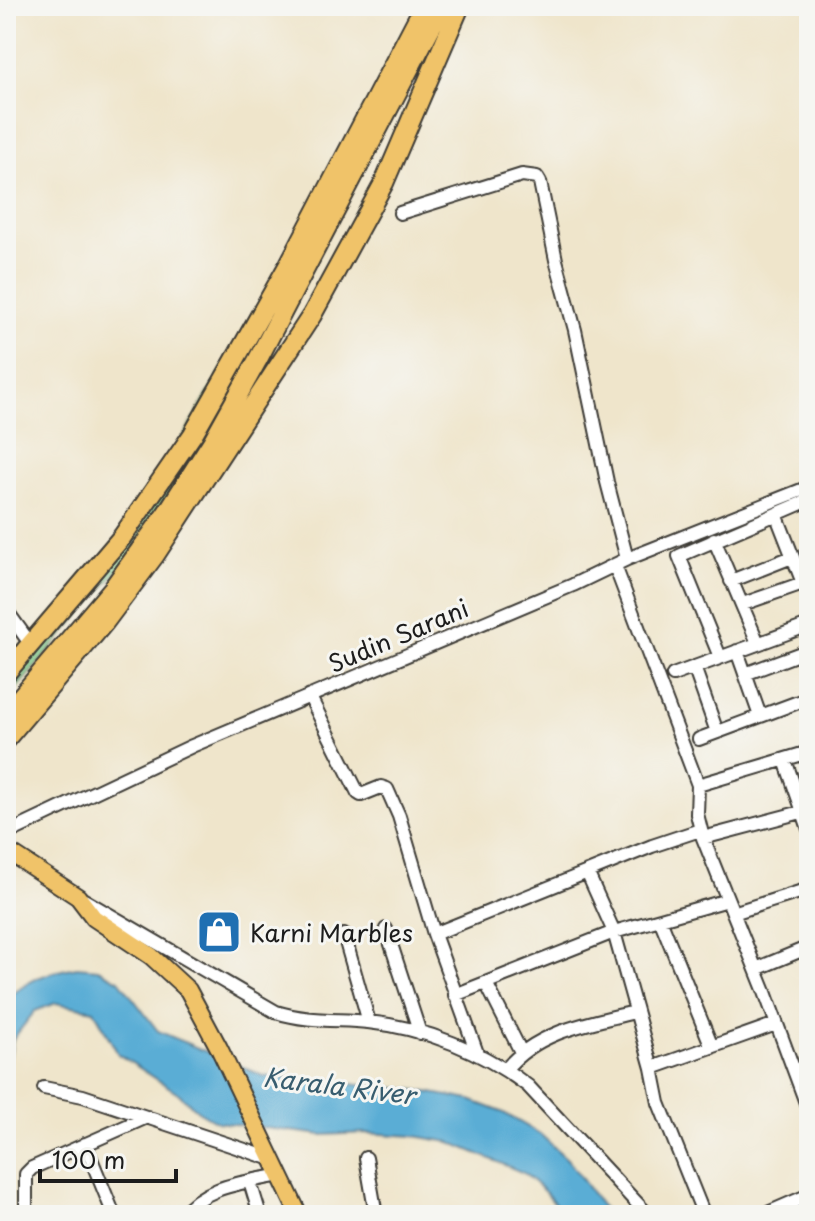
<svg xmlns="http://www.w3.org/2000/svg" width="815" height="1221" font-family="'Playpen Sans',sans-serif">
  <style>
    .green { fill: #80ca87; stroke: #4e7352; stroke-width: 2 }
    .water { fill: #5aadd5; stroke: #3b6478; stroke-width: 2 }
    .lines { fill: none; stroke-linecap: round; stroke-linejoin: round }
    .minor-casing { stroke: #3c3a36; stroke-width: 16 }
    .major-casing { stroke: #3c3a36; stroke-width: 20 }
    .highway-casing { stroke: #3c3a36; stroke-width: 22 }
    .minor { stroke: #fff; stroke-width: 12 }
    .major { stroke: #f0c369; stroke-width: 16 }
    .highway { stroke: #f0c369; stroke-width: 18 }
    .labels { text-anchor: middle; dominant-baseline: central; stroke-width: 6; stroke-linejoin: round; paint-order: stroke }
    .street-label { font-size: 24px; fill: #1c1c1c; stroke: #f6f6f2 }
    .poi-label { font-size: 24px; fill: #1c1c1c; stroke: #f6f6f2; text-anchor: start }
    .water-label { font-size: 26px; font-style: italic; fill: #385d6f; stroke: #f6f6f2 }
  </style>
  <rect width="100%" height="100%" fill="#f6f6f2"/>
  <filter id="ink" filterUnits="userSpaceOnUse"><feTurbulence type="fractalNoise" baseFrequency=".0125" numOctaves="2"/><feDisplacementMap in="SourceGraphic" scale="16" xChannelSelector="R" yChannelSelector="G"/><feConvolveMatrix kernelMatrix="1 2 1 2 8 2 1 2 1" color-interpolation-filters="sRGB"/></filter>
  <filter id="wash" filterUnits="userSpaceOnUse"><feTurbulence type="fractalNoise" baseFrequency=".006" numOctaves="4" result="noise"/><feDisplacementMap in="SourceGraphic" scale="32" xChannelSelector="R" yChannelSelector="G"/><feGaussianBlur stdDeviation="1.8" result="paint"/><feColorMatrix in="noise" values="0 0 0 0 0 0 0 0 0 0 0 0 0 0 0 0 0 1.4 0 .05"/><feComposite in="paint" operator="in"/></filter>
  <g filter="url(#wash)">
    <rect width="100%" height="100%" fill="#efe5cb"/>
    <!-- green -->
    <path class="green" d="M429 6 233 398 129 558 6 701V679L119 550Z"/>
    <!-- water -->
    <path class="water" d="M77 967 98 969 119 980 158 1031 263 1076 416 1090 470 1100 502 1112 540 1134 568 1160 608 1215H564L545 1192 524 1173 450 1142 414 1136 365 1133 322 1135 217 1122 198 1111 178 1093 118 1054 94 1010 56 1003 35 1011 13 1039 6 1077V1000C26 980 50 971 77 967Z"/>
  </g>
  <g filter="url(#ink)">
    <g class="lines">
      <!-- minor casing -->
      <g class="minor-casing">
        <path id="minor" d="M400 213 522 175 537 177 540 182 556 260 575 330 607 482 627 559
          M714 539 758 643
          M615 566 698 785 697 814 703 838 765 992 809 1111
          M731 581 792 557
          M743 604 803 583 776 514
          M6 610 32 646
          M737 651 760 716
          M720 657 679 556 809 500
          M694 667 717 732
          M745 674 809 650
          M673 675 809 625
          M310 697 358 793 361 795 381 787 387 789 399 816 434 934 477 1053
          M699 739 809 698
          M785 760 809 829
          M698 785 809 752
          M6 834 192 746 573 585 627 559 809 487
          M703 838 809 810
          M587 872 614 932 652 1068 659 1103 704 1215
          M84 900 276 1012C308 1022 336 1019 368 1022 426 1028 482 1051 528 1086L648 1215
          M733 913 809 889
          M660 919 712 1047
          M386 929 420 1033
          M434 934 652 846 700 830
          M344 935 369 1022
          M756 969 809 947
          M486 983 521 1052
          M455 995 614 932 728 900
          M652 1068 776 1024
          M506 1069C537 1031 589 1023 635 1012
          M44 1088 83 1096 272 1159
          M85 1144 114 1215
          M366 1158 376 1215
          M250 1182 260 1215
          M26 1215V1174L32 1168 147 1117
          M183 1215C205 1185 245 1183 280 1175
          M763 1215 809 1195"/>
      </g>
      <!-- major casing -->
      <g class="major-casing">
        <path id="major" d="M6 850 78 897 94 918 151 956 188 990 219 1048 299 1215"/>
      </g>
      <!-- highway casing -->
      <g class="highway-casing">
        <path id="highway" d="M6 673 122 537 193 434 288 266 424 6
          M6 714 113 588 166 514 212 442 257 361 442 6
          M6 739 104 623 155 555 312 315 384 183 460 6"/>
      </g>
      <!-- minor -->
      <use href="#minor" class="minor"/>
      <!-- major -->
      <use href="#major" class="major"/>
      <!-- highway -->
      <use href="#highway" class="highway"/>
    </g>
  </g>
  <!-- icons -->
  <defs>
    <g id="shop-square" transform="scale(2.3)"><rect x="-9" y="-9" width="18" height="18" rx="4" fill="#1f6fb2" stroke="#f6f6f2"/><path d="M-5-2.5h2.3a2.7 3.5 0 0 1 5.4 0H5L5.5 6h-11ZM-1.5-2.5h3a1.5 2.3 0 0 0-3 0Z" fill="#fff"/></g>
  </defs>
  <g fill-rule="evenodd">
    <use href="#shop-square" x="219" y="932"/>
  </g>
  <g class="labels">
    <!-- street labels -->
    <g class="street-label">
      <text transform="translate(398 635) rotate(-23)">Sudin Sarani</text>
    </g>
    <!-- poi labels -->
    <g class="poi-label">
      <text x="250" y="932">Karni Marbles</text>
    </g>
    <!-- water labels -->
    <g class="water-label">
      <text transform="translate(339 1085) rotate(7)">Karala River</text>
    </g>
  </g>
  <!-- margin -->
  <rect width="815" height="1221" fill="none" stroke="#f6f6f2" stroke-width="32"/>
  <!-- scale -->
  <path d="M40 1169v12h136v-12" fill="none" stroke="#1c1c1c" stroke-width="4"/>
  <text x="52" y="1169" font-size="24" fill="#1c1c1c" stroke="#f6f6f2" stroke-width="6" paint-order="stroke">100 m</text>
</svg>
